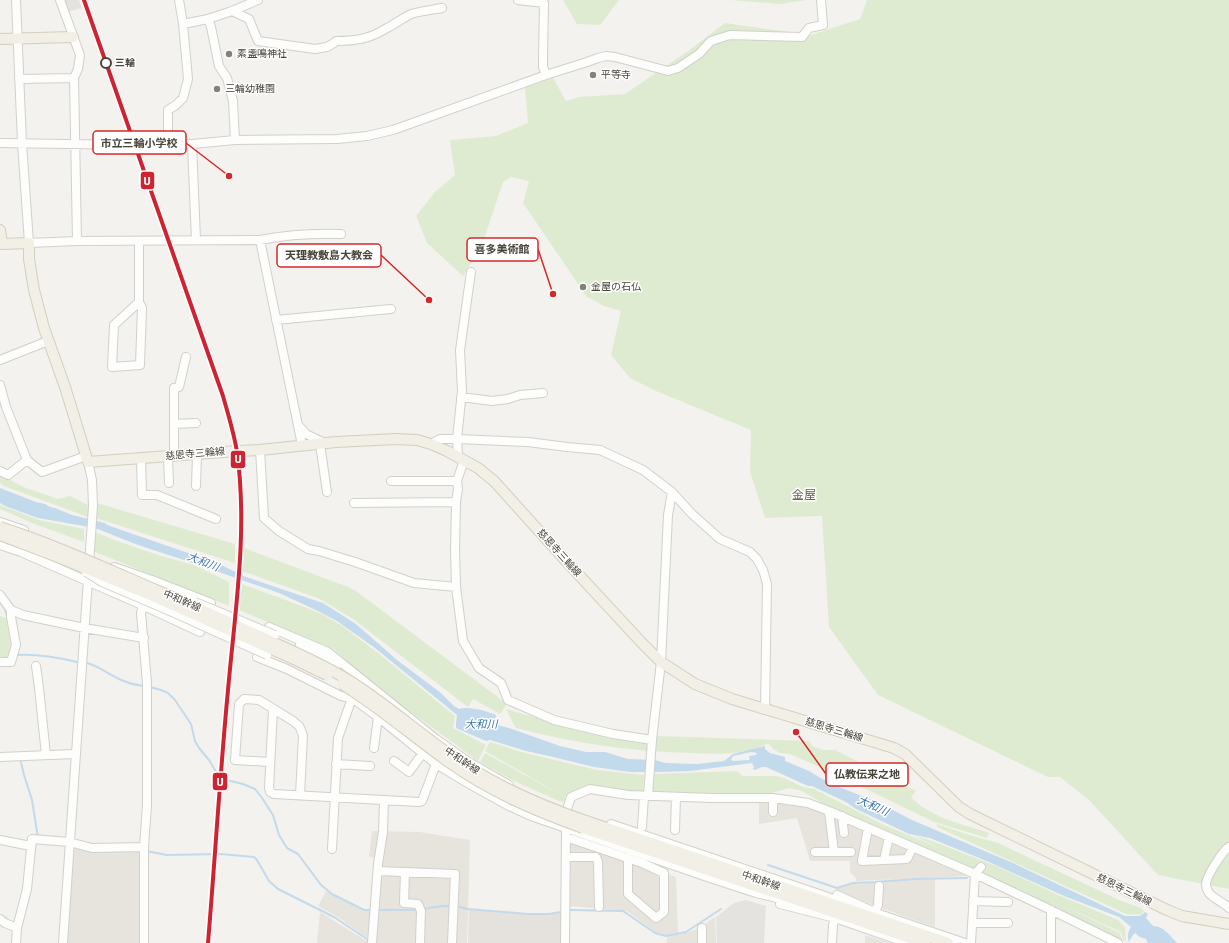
<svg xmlns="http://www.w3.org/2000/svg" width="1229" height="943" font-family="'Fira Sans','Noto Sans JP',sans-serif">
  <style>
    .residential { fill: #e6e4dd }
    .industrial { fill: #e5e2de }
    .green { fill: #dfebd1 }
    .parking { fill: #e5e3df }
    .water { fill: #c3daec; fill-rule: evenodd }
    .lines { fill: none; stroke-linecap: round; stroke-linejoin: round }
    .stream { stroke: #c3daec; stroke-width: 2 }
    .minor-casing { stroke: #d1d0cc; stroke-width: 10 }
    .major-casing { stroke: #d4cebd; stroke-width: 12 }
    .minor { stroke: #fdfdfc; stroke-width: 8 }
    .major { stroke: #f1efe6; stroke-width: 10 }
    .minor-bridge-casing { stroke: #d1d0cc; stroke-width: 10; stroke-linecap: butt }
    .major-bridge-casing { stroke: #d4cebd; stroke-width: 12; stroke-linecap: butt }
    .minor-bridge { stroke: #fdfdfc; stroke-width: 8 }
    .major-bridge { stroke: #f1efe6; stroke-width: 10 }
    .rail-1-casing { stroke: #fff; stroke-width: 7 }
    .rail-1 { stroke: #d02332; stroke-width: 4 }
    .poi-dot { fill: #848179; stroke: #fff; stroke-width: 1.5 }
    .stop-dot { fill: #fff; stroke: #49443a; stroke-width: 2 }
    .labels { text-anchor: middle; dominant-baseline: central; stroke-width: 3; stroke-linejoin: round; paint-order: stroke }
    .poi-label { font-size: 10px; fill: #49443a; stroke: #fff; text-anchor: start }
    .stop-label { font-size: 10px; font-weight: bold; fill: #49443a; stroke: #fff; text-anchor: start }
    .street-label { font-size: 10px; fill: #49443a; stroke: #fff }
    .water-label { font-size: 11px; font-style: italic; fill: #3b76ad; stroke: #fff }
    .quarter-label { font-size: 12px; fill: #6b6252; stroke: #fff }
    .leader { fill: none; stroke: #d62828; stroke-width: 1.5 }
    .callout-dot { fill: #d62828; stroke: #fff; stroke-width: 1.5 }
    .callout { fill: #fff; stroke: #d62828; stroke-width: 1.5 }
    .callout-label { font-size: 11px; text-anchor: middle; font-weight: bold; fill: #49443a }
    .line-badge { stroke: #fff; stroke-width: 1.5 }
    .badge-label { font-size: 11px; text-anchor: middle; font-weight: bold; fill: #fff }
  </style>
  <rect width="100%" height="100%" fill="#f3f2ee"/>
  <!-- residential -->
  <path class="residential" d="M759 802 795 804 828 814 971 876 856 881V878L850 872V861H810L797 818 759 824Z
    M372 831 420 832 470 840 467 943H378L363 935 338 917 318 906 326 891 363 911H372L375 858 369 857Z
    M569 840 676 877 678 933 666 935 655 932 627 911 569 906Z
    M73 848 94 852H141V943H67Z
    M935 879V927L880 908 835 889 853 884 877 883 892 881Z
    M320 912 368 942V943H317Z
    M715 917 716 943H667V937L686 933 699 928Z
    M865 935 890 943H865Z"/>
  <!-- industrial -->
  <path class="industrial" d="M469 910 543 915 561 913V943H468Z"/>
  <!-- green -->
  <path class="green" d="M563 0H619L600 25 577 24Z
    M730 0H806L781 4Z
    M867 0H1229V889L1158 875 1090 801 1060 777H1048L878 695 829 627 822 516 765 518 750 472 751 430 656 391 630 378 611 355 621 311 604 306 587 297 523 203 529 181 511 177 503 182 481 248 463 276 427 243 416 216 435 192 455 175 450 140 496 136 528 123 525 88 553 78 566 101 579 97 625 94 688 51 725 23 811 35 860 19Z
    M0 475 26 488 58 499 70 496 88 505V517L4 486 0 483Z
    M97 503 235 544V563L96 518Z
    M0 505 39 520 84 529V542L37 525 0 509Z
    M95 532 117 541 161 556 194 565 229 582V606L95 552Z
    M244 548 348 587 356 591 507 704 500 714 473 699 468 707 353 619 320 599 242 571Z
    M242 584 302 606 322 614 341 625 378 653 455 716 453 728 486 745 478 761 363 677 334 649 239 610Z
    M0 616 6 618 11 646 9 659H0Z
    M506 709 585 732 656 741 657 736 809 741 812 746 823 750H835L916 791 911 797C930 818 963 824 989 833L987 838 934 822 831 772 790 754 780 753 773 749 768 743C748 756 714 754 691 753 632 752 573 743 516 728L513 723Z
    M490 742 525 753 597 770 644 775 643 792 572 793 564 797 566 798 563 802 559 801 514 781 480 762 485 753 563 796 485 751Z
    M737 771 743 776H776L784 778 803 787 814 789 882 824 944 850 914 836 927 839 996 866 1056 894 1118 920 1125 927 1126 941 1123 940 1121 932 1062 905 1120 933 1123 943 975 873 981 867 976 865 972 871 826 805 802 791 789 788 765 795 653 792V774Z
    M937 824 966 834 998 843 1119 900 1141 908 1144 911 1140 915 1126 914 937 827Z"/>
  <!-- parking -->
  <path class="parking" d="M63 0H79L82 8 67 12Z
    M746 900 766 906 764 943H717L716 917 734 903Z"/>
  <!-- water -->
  <path class="water" d="M0 488 36 502 45 504 50 507 55 508 72 515 105 523 107 525 217 563 246 577 323 603 356 624 397 660 441 693 454 706 459 709C469 706 486 711 496 715L495 721 497 725 509 728 560 746 586 752H605L628 759 655 760 665 763 697 764 724 761 733 754 765 746V749L770 753 785 757V761L809 771 829 783 877 802 912 820 1013 863 1125 916H1140L1145 912 1148 914 1146 918 1153 926C1164 926 1170 936 1177 943H1148L1146 939 1140 937 1135 933 1133 935 1129 942C1127 937 1128 931 1131 927L1119 917 1064 896 989 862 930 838 909 834 856 809 846 802 812 786H808L766 767H762L755 770 753 769 754 767 752 763 690 771 661 772H630L594 767 553 757 526 751 490 740 486 741 456 728V724L457 715 375 648 337 621 318 611 279 593 196 564 138 545 95 528 38 518 5 506 0 503ZM751 752 757 753 756 755 749 756 750 758 749 760 733 761 731 760 733 756Z"/>
  <g class="lines">
    <!-- stream -->
    <path class="stream" d="M0 602 5 609 8 619
      M17 655C35 654 60 658 77 662
      M87 663C100 667 107 673 119 679 127 683 136 685 144 686
      M150 687 161 690 168 693 175 700 191 724 195 741 199 748 209 760 218 775 226 780 243 784 255 789 262 798 273 815 279 835 287 848 298 854 321 885 332 894 364 910H371
      M19 759 21 762 24 775 32 800 38 838
      M146 851 167 855 221 854 254 857 257 860 269 881 278 889 334 917 370 941
      M768 865 837 888 853 883 876 882 916 879 967 878
      M457 906 467 909 528 914H549L561 912
      M423 909 442 906H452
      M378 910H419
      M570 910 623 911 655 933 666 936 686 932 721 909"/>
    <!-- minor casing -->
    <g class="minor-casing">
      <path id="minor" d="M16 0 22 143 29 243 77 241 260 240C286 235 314 233 341 234
        M60 0 80 55 78 69 74 78 77 241
        M518 0 544 3 543 56V67L546 75
        M232 11 249 19 258 41 315 49 327 47 334 43 336 41C355 41 370 39 387 28 395 24 403 18 411 14 421 11 432 10 442 8
        M208 19 211 27 219 66 227 78 233 101 235 140
        M183 24 208 19 232 11 258 0
        M19 79 74 78
        M0 143 135 145 168 143 192 144 235 140 337 139 367 136 393 130 546 75 587 62 598 58 606 56 615 57 668 71 678 68 699 54 711 41 730 35 802 37 809 28 823 25 821 0
        M168 143V110L176 105 183 98 188 79 183 24 179 0
        M192 144 196 240
        M260 240 302 445
        M139 241V302L142 308 140 365 112 367 114 325 139 302
        M276 320 391 309
        M0 360 48 341
        M0 385 6 407 27 460 42 472 86 456
        M461 397 492 401 508 399 520 395 543 393
        M174 424 196 423
        M299 426 306 434 325 443
        M320 444 327 492
        M431 444 440 439H457L528 442 567 447 600 450 643 470 672 492 692 514 720 539 750 552 757 559 763 570 767 584 765 710
        M260 450 264 518 279 531 308 549 319 551 355 562 414 583 456 587 455 550 456 502 458 489 457 481 464 460
        M174 456V388L179 387 186 357
        M168 457 169 483
        M458 457 457 439 462 391 460 350 471 272
        M141 458 142 495H157L216 519
        M0 471 8 475 27 460
        M391 481H457
        M196 486 197 454
        M354 503 456 502
        M0 522 24 530
        M0 545 21 552 142 605 200 632 211 603 152 580 114 567
        M456 587 463 641 479 668 501 683 508 700 554 720 613 734 652 740
        M0 595 11 610 23 615 84 628 144 638
        M144 601 141 613 147 683V805L144 847V943
        M300 645 337 665
        M0 662H11L16 645 11 617V610
        M36 666 39 688 46 755
        M273 709 269 788 270 792 274 794 419 802 422 801 436 764
        M374 748 378 717
        M0 757 75 754
        M394 761 409 772 423 753
        M270 762 235 760 239 704 244 699 259 700 293 721 299 726 301 730 303 736 300 795
        M336 764 370 766
        M509 785 469 762 436 739 328 652 269 627 257 657 287 669 341 696 352 698 378 717 436 764 471 785 507 805 531 816 710 878 756 893 789 901
        M648 796 652 740 661 662 668 515 672 492
        M567 809 571 797 590 789 628 795 712 798H773L808 803 829 811 975 874 1051 910 1118 943
        M829 811 834 852
        M773 812V798
        M842 816 844 833
        M611 824 825 896 843 903
        M642 827 644 796
        M868 828 862 861 907 859 913 847
        M675 830 676 797
        M566 837 642 863 664 873V912L656 918 628 894V858
        M0 840 31 846
        M1229 847C1223 850 1206 877 1206 884 1206 887 1207 890 1209 893 1214 899 1223 902 1229 908
        M332 849 338 738 352 698 349 696
        M815 852H851
        M566 857H596L598 862 599 907
        M884 860 889 837
        M378 871 455 874 452 943
        M405 872 404 903 418 904 421 911 420 943
        M837 895 879 914 965 943
        M973 901 1008 902
        M780 904 835 918 907 943
        M1051 910V943
        M875 912 878 905 879 886
        M0 919 5 923 17 928
        M972 923H1008
        M16 943 17 928 27 889 32 839 69 842 92 848 144 847
        M63 943 93 506 92 480 88 462
        M372 943 378 864 383 832 384 800
        M565 943 566 832
        M702 943V928
        M832 943 833 925 835 918
        M971 943 975 874 981 867"/>
    </g>
    <!-- major casing -->
    <g class="major-casing">
      <path id="major" d="M0 39 73 37
        M0 230 2 244 29 243V259L34 290 44 328 65 387 88 462 237 451 260 450 336 442 396 439 417 440 431 444 447 451 478 468 494 481 566 561 641 642 661 662 695 684 732 699 894 748 905 754 959 807 970 814 1167 910 1182 916 1229 924
        M586 821 948 943
        M583 828 925 943"/>
    </g>
    <!-- minor -->
    <use href="#minor" class="minor"/>
    <!-- major -->
    <use href="#major" class="major"/>
    <!-- minor-bridge casing -->
    <g class="minor-bridge-casing">
      <path id="minor-bridge" d="M86 572 102 582 179 615 267 655
        M195 602 275 635"/>
    </g>
    <!-- major-bridge casing -->
    <g class="major-bridge-casing">
      <path id="major-bridge" d="M0 527C53 544 105 568 156 590 194 606 231 623 268 640 295 652 320 663 345 678 383 701 416 731 452 756 493 785 539 805 586 821
        M0 535 58 557 146 593 296 660 327 675
        M342 684C380 708 414 737 450 763 491 792 536 811 583 828"/>
    </g>
    <!-- minor-bridge -->
    <use href="#minor-bridge" class="minor-bridge"/>
    <!-- major-bridge -->
    <use href="#major-bridge" class="major-bridge"/>
    <!-- rail-1 casing -->
    <g class="rail-1-casing">
      <path id="rail-1" d="M84 0 223 396C228 414 234 433 237 452 248 531 235 611 228 690 220 774 215 859 208 943"/>
    </g>
    <!-- rail-1 -->
    <use href="#rail-1" class="rail-1"/>
  </g>
  <!-- markers -->
  <g class="poi-dot">
    <circle cx="229" cy="54" r="4"/>
    <circle cx="593" cy="75" r="4"/>
    <circle cx="217" cy="89" r="4"/>
    <circle cx="583" cy="287" r="4"/>
  </g>
  <circle class="stop-dot" cx="106" cy="63" r="5"/>
  <g class="labels">
    <!-- poi labels -->
    <g class="poi-label">
      <text x="237" y="54">素盞鳴神社</text>
      <text x="601" y="75">平等寺</text>
      <text x="225" y="89">三輪幼稚園</text>
      <text x="591" y="287">金屋の石仏</text>
    </g>
    <!-- stop labels -->
    <g class="stop-label">
      <text x="115" y="63">三輪</text>
    </g>
    <!-- street labels -->
    <g class="street-label">
      <text transform="translate(195 454) rotate(-5)">慈恩寺三輪線</text>
      <text transform="translate(559 553) rotate(48)">慈恩寺三輪線</text>
      <text transform="translate(182 601) rotate(23)">中和幹線</text>
      <text transform="translate(834 730) rotate(17)">慈恩寺三輪線</text>
      <text transform="translate(462 761) rotate(34)">中和幹線</text>
      <text transform="translate(761 881) rotate(19)">中和幹線</text>
      <text transform="translate(1124 890) rotate(26)">慈恩寺三輪線</text>
    </g>
    <!-- water labels -->
    <g class="water-label">
      <text transform="translate(203 562) rotate(21)">大和川</text>
      <text x="481" y="724">大和川</text>
      <text transform="translate(873 806) rotate(24)">大和川</text>
    </g>
    <!-- quarter labels -->
    <g class="quarter-label">
      <text x="804" y="495">金屋</text>
    </g>
  </g>
  <!-- callouts -->
  <path class="leader" d="M229 176L186 143M553 294L538 249M429 300L381 255M796 732L826 774"/>
  <g class="callout-dot">
    <circle cx="229" cy="176" r="4"/>
    <circle cx="553" cy="294" r="4"/>
    <circle cx="429" cy="300" r="4"/>
    <circle cx="796" cy="732" r="4"/>
  </g>
  <g class="callout">
    <rect x="93" y="131" width="93" height="23" rx="4"/>
    <rect x="467" y="238" width="71" height="23" rx="4"/>
    <rect x="277" y="244" width="104" height="23" rx="4"/>
    <rect x="826" y="763" width="82" height="23" rx="4"/>
  </g>
  <g class="callout-label">
    <text x="139" y="147">市立三輪小学校</text>
    <text x="502" y="253">喜多美術館</text>
    <text x="329" y="259">天理教敷島大教会</text>
    <text x="867" y="778">仏教伝来之地</text>
  </g>
  <g class="line-badge">
    <rect x="140" y="171" width="15" height="19" rx="4" fill="#d02332"/>
    <rect x="230" y="450" width="16" height="19" rx="4" fill="#d02332"/>
    <rect x="212" y="772" width="16" height="19" rx="4" fill="#d02332"/>
  </g>
  <g class="badge-label">
    <text x="147" y="185">U</text>
    <text x="238" y="463">U</text>
    <text x="220" y="786">U</text>
  </g>
</svg>
